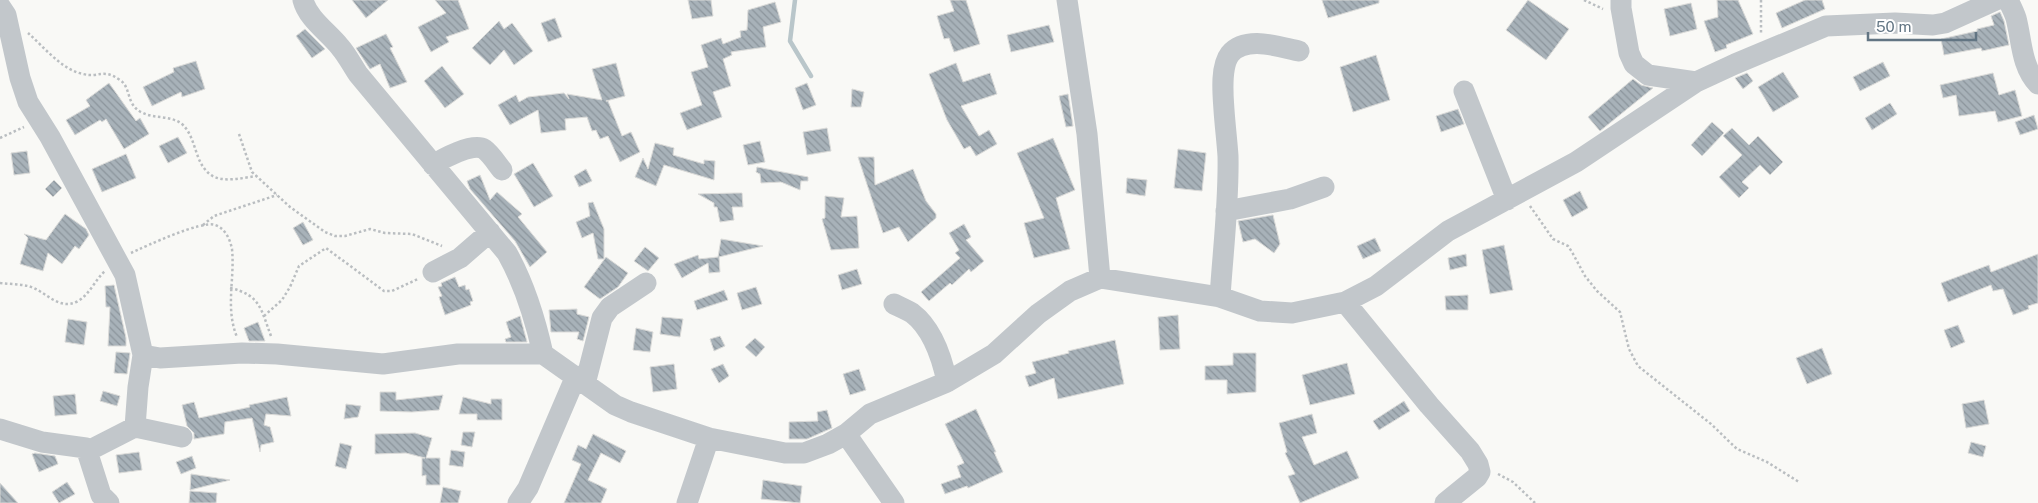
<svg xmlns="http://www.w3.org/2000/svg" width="2038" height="503" font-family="'Public Sans',sans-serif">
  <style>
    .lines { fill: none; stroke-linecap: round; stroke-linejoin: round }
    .stream { stroke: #b9c6ca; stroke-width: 4.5 }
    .building { fill: url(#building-back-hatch); stroke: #dbdbd9 }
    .path { stroke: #babec1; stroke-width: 2.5; stroke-dasharray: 2.5 2.5; stroke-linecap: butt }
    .minor { stroke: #c2c7cb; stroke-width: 21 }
  </style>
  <defs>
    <pattern id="building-back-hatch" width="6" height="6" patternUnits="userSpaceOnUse" patternTransform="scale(1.25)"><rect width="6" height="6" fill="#a8b2b9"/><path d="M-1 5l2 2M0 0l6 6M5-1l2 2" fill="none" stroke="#8c959c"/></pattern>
  </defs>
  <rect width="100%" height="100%" fill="#f9f9f6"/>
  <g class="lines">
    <!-- stream -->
    <path class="stream" d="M795 0 790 41 811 76"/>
  </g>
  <!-- building -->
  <path class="building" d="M352 0H388L366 18Z
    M435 0H458L469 29 446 37 449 42 431 52 418 27 446 13Z
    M688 0H711L713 16 692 19Z
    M950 0H966L980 44 954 52 949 38 944 39 937 16 954 11Z
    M1322 0H1379V3L1328 18Z
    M1528 0 1569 29 1546 60 1506 30Z
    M1717 0H1738L1753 34 1726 45 1727 48 1715 52 1704 21 1718 17Z
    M1805 0H1822L1825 9 1782 28 1776 13Z
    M775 2 781 22 763 27 766 47 731 52 732 55 723 59 731 86 713 92 722 117 687 130 680 113 702 105 691 72 708 67 701 45 721 38 723 44 741 37 740 31 747 30 748 10Z
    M1691 3 1697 29 1670 36 1664 9Z
    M2000 12 2004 21 2009 45 1982 51 1981 48 1944 55 1941 39 1977 31V29L1994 25 1991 16Z
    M555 18 562 37 548 42 541 23Z
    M499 21 504 29 512 23 533 51 514 65 504 50 490 65 472 48Z
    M1049 25 1054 42 1011 52 1007 35Z
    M305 29 325 49 312 58 296 36Z
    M386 34 393 47 390 48 407 82 390 88 380 64 370 69 356 48Z
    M1376 55 1390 100 1353 112 1340 67Z
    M196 61 205 89 182 97 181 92 152 106 143 87 174 72 173 68Z
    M1883 62 1890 76 1860 91 1853 77Z
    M616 63 625 96 606 101H608L622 136 631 132 640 152 620 162 608 136 600 139 596 130 592 131 587 117 565 119 566 130 541 133 538 110 510 125 498 105 516 95 519 102 528 97 564 93 569 99 567 94 602 100 592 69Z
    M956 63 963 82 990 73 997 94 961 106 979 136 989 130 997 144 976 156 970 146 964 149 947 120 929 74Z
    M442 66 464 94 445 108 424 81Z
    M1783 72 1799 97 1773 112 1758 87Z
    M1747 73 1753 81 1743 89 1735 78Z
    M1993 73 1999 95 2015 90 2022 116 1998 122 1995 111 1959 116 1956 95 1943 98 1940 85Z
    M1633 79 1641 85 1653 88 1600 131 1588 117Z
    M109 83 136 121 140 118 149 134 124 149 106 119 102 122 100 120 75 135 66 120 90 106 86 100Z
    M807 83 816 105 803 110 795 88Z
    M852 89 864 92 861 107H851Z
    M1068 94 1073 126 1066 127 1059 96Z
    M1890 103 1897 114 1872 130 1865 118Z
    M1458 109 1464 124 1441 132 1436 116Z
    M2034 115 2038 129 2020 135 2015 122Z
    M1712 122 1724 133 1702 156 1691 145Z
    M827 128 831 151 807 155 803 132Z
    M1732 128 1749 145 1758 136 1783 162 1770 175 1760 165 1742 182 1749 188 1739 198 1719 177 1742 155 1723 136Z
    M178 137 187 153 168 163 159 146Z
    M1053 138 1075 190 1056 198 1070 249 1034 258 1024 223 1044 218 1017 153Z
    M760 141 765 162 748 165 743 145Z
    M655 143 674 148 673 155 704 164V160L715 161 714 180 664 165 656 186 635 177 643 158 648 169Z
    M1178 149 1206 153 1202 191 1174 188Z
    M27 151 30 173 14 175 11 153Z
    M126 154 136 178 102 192 92 169Z
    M858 157H874L875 185 913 169 926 201 936 214V218L908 242 899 227 883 233Z
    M533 163 553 196 534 207 514 174Z
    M757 167 808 177V181H801L800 190 781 182 761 183 760 174 756 172Z
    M586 169 592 181 579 187 574 176Z
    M480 175 490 200 497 192 522 214 518 217 547 252 530 267 515 241 470 189 467 181Z
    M1127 178 1147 180 1145 196 1126 193Z
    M54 180 62 188 53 197 45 189Z
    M1580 191 1588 208 1572 217 1563 200Z
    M737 193H742L743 207H732L734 220 720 222 717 207H714V203L698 194Z
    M825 196 844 198 841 217 857 216 859 248 831 250 822 219 825 218Z
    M593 202 604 229V259H598L593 233 582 238 576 222 590 216 588 203Z
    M65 214 86 229 89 235 79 249 75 246 62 264 48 253 43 271 20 264 28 238 24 234 46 240Z
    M1273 215 1280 244 1274 253 1255 239 1243 242 1238 221Z
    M303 222 313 240 303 245 293 228Z
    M964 224 971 237 966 240 984 261 971 272 969 269 952 285 950 283 929 301 921 292 960 258 955 253 959 250 949 233Z
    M1375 238 1381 251 1363 259 1357 246Z
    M721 239 763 246 719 257 720 272 709 273 708 263 682 278 674 264 698 255 699 259 718 257Z
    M1504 245 1513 290 1490 294 1482 250Z
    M645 247 659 258 648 271 634 261Z
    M1466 254 1467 266 1450 270 1448 258Z
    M2038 254V303L2028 306 2029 309 2013 315 2003 289 1993 291 1991 285 1948 302 1941 283 1989 265 1991 272Z
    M606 257 628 273 618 287 600 299 584 287Z
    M857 269 862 284 842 290 838 275Z
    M455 277 459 287 465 285 466 290 469 289 473 301 470 302 471 305 445 315 439 297 442 296 438 287 442 286 441 283Z
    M114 285 126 338V346H108L110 307H106L105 286Z
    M756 287 762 304 742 310 737 293Z
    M724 290 728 300 697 310 694 301Z
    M1468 295V310H1446L1445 296Z
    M577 309V314L589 317 583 341 577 339 579 332H551L549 310Z
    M1178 315 1180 349 1160 350 1158 317Z
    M520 316 527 342H506L505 339 511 337 506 322Z
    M662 317 683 319 680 337 660 334Z
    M68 319 87 322 84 345 65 342Z
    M258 322 265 341H249L244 328Z
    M1958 325 1965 342 1951 348 1944 330Z
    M636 328 653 332 650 352 633 350Z
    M720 336 725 346 714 351 710 339Z
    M755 338 765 347 756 357 745 347Z
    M1115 340 1124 384 1058 399 1054 378 1029 387 1025 376 1036 373 1032 362 1069 353 1068 351Z
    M1822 348 1832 374 1807 384 1796 358Z
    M116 352 130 353 127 374 114 373Z
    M1233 353H1256V392L1227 394V380H1205V366L1233 365Z
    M1347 363 1355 394 1310 405 1302 375Z
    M674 364 677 389 653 392 650 367Z
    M723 364 729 376 719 383 711 369Z
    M859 369 866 390 850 395 843 374Z
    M103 391 120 396 117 406 100 401Z
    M380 392H396V400L443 395 439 410 412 412 380 411Z
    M75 394 77 414 55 416 53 396Z
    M287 397 291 416 266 414 264 425 270 427 274 442 261 445 260 452 252 418 225 422 224 434 194 439V433L187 426 182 405 194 402 199 418 250 407 249 405Z
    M463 397 491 404V399H502V420H477V414H459Z
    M1984 400 1989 424 1966 428 1962 404Z
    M1404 401 1410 411 1379 430 1373 421Z
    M346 404 361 406 358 417 344 419Z
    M976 409 996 452H994L1003 472 968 488 967 486 945 494 941 484 961 477 957 466 964 463 945 424Z
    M827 410 832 428 807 439H789V422L818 421 817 412Z
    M1312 414 1317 433 1302 437 1314 465 1347 451 1359 478 1300 503 1288 476 1295 474 1285 453 1287 452 1279 423Z
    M463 432H475L472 447 461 445Z
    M415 433 432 438 426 458H440V485H426V475L422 476V458H425L406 453 375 454V434Z
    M593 434 626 451 620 463 601 453 588 480 607 489 601 503H564L581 464 572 460 578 445 586 449Z
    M1971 442 1986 446 1983 457 1968 453Z
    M340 443 352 446 346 469 335 466Z
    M451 450 465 452 463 467 449 465Z
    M139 452 142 470 119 473 116 455Z
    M35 453 55 456 58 464 39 472 32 454Z
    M192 456 196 468 181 474 176 462Z
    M191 474 230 480 190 490Z
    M763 480 802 486 800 503 761 499Z
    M67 482 75 494 59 503 52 492Z
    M0 483 18 503H0Z
    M443 487 461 491 458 503H440Z
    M190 491 217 493 216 503H189Z"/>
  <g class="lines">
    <!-- path -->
    <path class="path" d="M1584 0 1603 9
      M1761 0V34
      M28 33C44 47 62 70 83 74 99 78 103 68 120 80 132 88 125 105 143 113 155 119 172 115 183 125 197 139 194 163 211 175 223 183 242 178 256 176
      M239 134 252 172 290 207 325 232 335 236H345L370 229 385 233 412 234 442 246
      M0 138 24 127
      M1530 206 1553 239 1568 246 1572 252 1585 276 1597 291 1620 312 1629 349 1638 366 1711 424 1737 449 1767 462 1799 482
      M203 225 214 216 277 195
      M131 253C146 246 202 220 215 225 225 228 230 239 232 249 235 279 225 308 237 337
      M0 283C9 284 19 284 28 286 45 290 59 312 78 301 90 294 95 280 105 271
      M230 288C261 295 261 310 271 336
      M264 316 282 300 290 287 299 266 326 248 384 291H392L418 279
      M1498 474 1513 482 1535 503"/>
    <!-- minor -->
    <path class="minor" d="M303 0C308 19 328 32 340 47 347 55 352 65 358 74L507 253C525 285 535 318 543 354
      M1067 0 1087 134 1100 278
      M1621 0V8L1629 53 1634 64 1648 75 1696 82
      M2008 0C2011 6 2014 12 2016 18 2022 41 2021 66 2038 84
      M0 6 6 15 20 78 28 102 50 137 125 275 143 355 160 358 242 353 277 354 383 364 458 354H543L615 405 631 412 709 438 785 453H804L828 444 846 434 870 414 947 382 994 354 1038 314 1070 291 1100 278 1220 297 1260 311 1292 313 1345 302 1376 286 1448 231 1576 162 1696 82 1735 64 1826 26 1895 23 1933 25 1945 23 1996 0
      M1464 91 1507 200
      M433 165C442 159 473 142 484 149 491 154 497 164 502 170
      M1226 211 1290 199 1324 187
      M433 272 460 258 490 232
      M1220 297C1223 250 1229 203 1228 156 1227 141 1225 125 1224 110 1223 95 1220 67 1230 54 1246 35 1279 47 1299 51
      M1345 302 1429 405 1470 451 1478 464 1480 472 1477 477 1445 503
      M894 304C900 307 907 310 912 313 933 329 942 358 947 382
      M585 384 602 318 610 307 646 283
      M135 427 182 437
      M0 429 42 442 86 448 101 495 109 503
      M846 434 894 503
      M88 451 135 427 138 387 143 355
      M518 503 528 488 576 376
      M687 503 709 438"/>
  </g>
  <!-- scale -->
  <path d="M1868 32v8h108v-8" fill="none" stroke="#627583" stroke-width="2.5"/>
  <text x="1876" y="32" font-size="15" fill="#627583" stroke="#ffffff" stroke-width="4" paint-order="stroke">50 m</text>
</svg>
